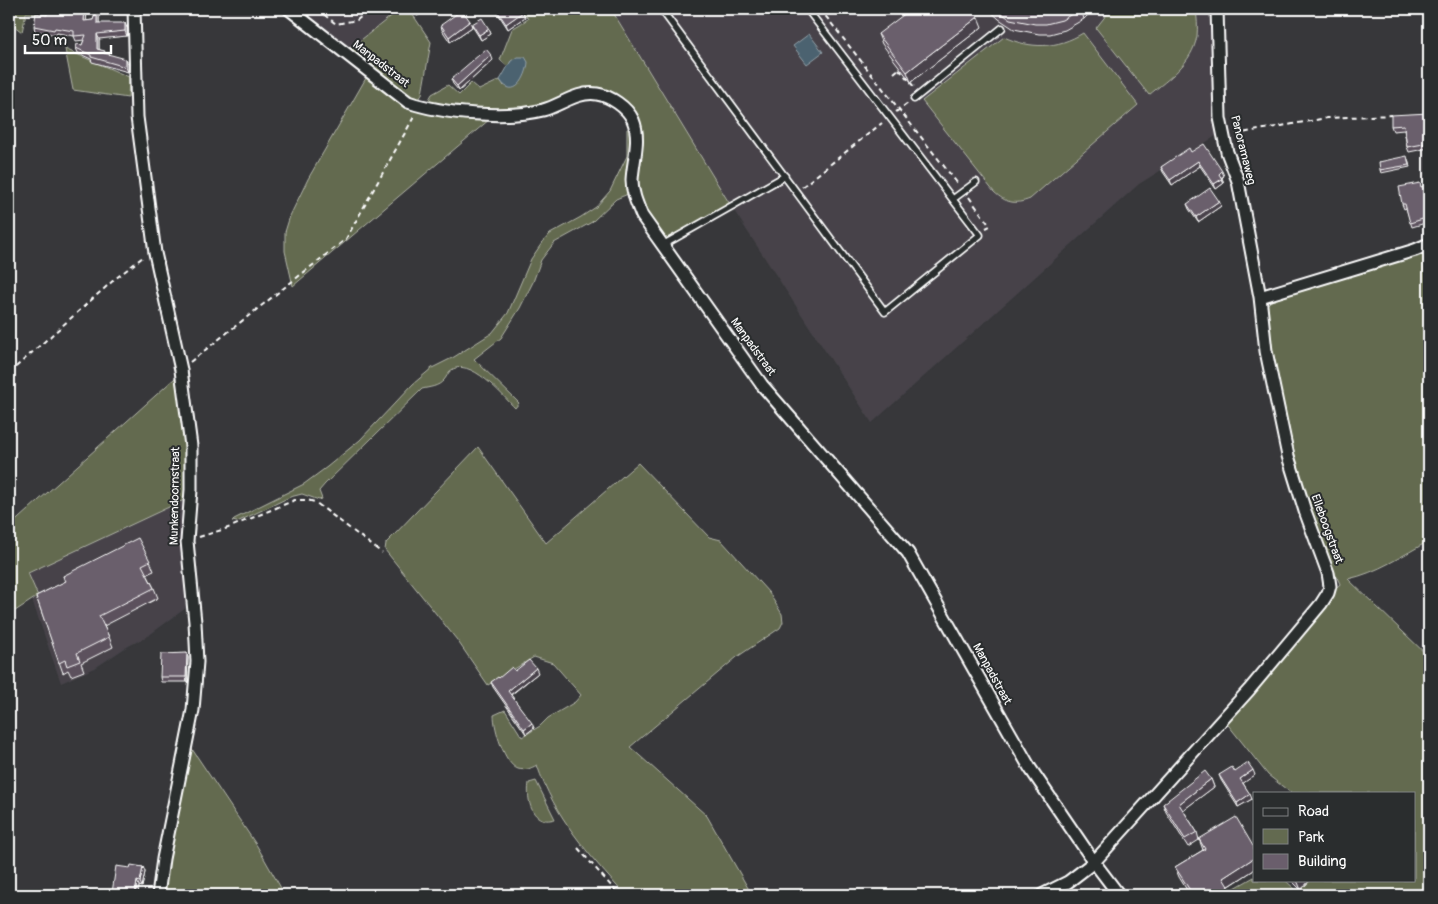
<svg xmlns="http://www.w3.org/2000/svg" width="1438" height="904" font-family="Pangolin,sans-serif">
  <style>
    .built { fill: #464349 }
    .green { fill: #636a50; stroke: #b1b4a8 }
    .water { fill: #4b626f; stroke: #93a1a9 }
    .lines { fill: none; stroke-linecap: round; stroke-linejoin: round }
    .service-casing { stroke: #fff; stroke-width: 9 }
    .minor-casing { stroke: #fff; stroke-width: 15 }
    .path { stroke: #fff; stroke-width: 2; stroke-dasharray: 5 4; stroke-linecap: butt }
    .service { stroke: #2a2d2e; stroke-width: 5.5 }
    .minor { stroke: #2a2d2e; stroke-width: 11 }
    .wall { fill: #5b515d; stroke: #fff }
    .shaded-wall { fill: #4a424c; stroke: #fff }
    .building { fill: #6a5e6c; stroke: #fff }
    .labels { text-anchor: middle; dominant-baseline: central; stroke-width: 4; stroke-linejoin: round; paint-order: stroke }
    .street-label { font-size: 12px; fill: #fff; stroke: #2a2d2e }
  </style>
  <rect width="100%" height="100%" fill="#37373a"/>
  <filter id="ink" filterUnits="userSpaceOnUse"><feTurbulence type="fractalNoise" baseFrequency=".02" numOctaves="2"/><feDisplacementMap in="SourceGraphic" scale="10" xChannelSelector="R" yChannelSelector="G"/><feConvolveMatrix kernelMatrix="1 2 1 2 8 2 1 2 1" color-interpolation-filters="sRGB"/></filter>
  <g filter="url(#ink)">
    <!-- built -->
    <path class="built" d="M296 9H400L347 51Z
      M611 9H1209L1216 136 1139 184 872 423 731 206Z
      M184 500 180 538 186 608 148 636 125 648 95 668 61 683 32 600 38 596 28 573Z"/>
    <!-- green -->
    <path class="green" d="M9 9H38V14L26 13 22 32 9 22Z
      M400 9H409L431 42 422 94 418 102 411 100 347 51Z
      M522 9H611L731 206 667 243 647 216 637 195 639 126 602 92C574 98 544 109 515 110 487 112 458 107 430 104L428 101 432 94 448 85 459 95 471 83 479 90 500 80 504 86 511 61 508 67 500 60 512 29 528 19Z
      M1111 9H1196C1197 18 1198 27 1197 36 1192 64 1169 78 1149 95L1096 28Z
      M1083 33 1138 105 1030 199C1015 205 1006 203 994 192L922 101 1004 37C1031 49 1057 49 1083 33Z
      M65 49 129 77 128 98 73 90Z
      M366 78 404 107 428 113 490 119 293 286 285 251V232L290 216 308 179Z
      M627 129H631L633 134 628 194 616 199 592 222 554 243 541 260 533 282 520 308 501 338 474 359 519 403 515 408C503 396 469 355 450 371 448 373 446 378 444 380 438 387 430 387 422 389L325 484 319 491 322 499 319 500 302 494 290 497 237 522 232 521 234 519 304 484 327 467 360 440 413 384 432 368 454 357 492 333 508 313 531 259 542 243 550 234 581 217 596 207 610 191 627 156Z
      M1429 248V541C1403 555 1377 573 1348 579L1429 657V895H1236L1233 889 1254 877V880H1285L1298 892 1311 880H1414V793H1291L1268 775 1225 721 1242 703 1340 584C1300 500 1284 409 1266 319L1265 307 1271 301 1294 293 1418 254Z
      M175 378 181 411 186 453 184 500 28 573 38 596 9 615V527Z
      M478 447 546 543 638 463 709 537 721 540 769 593 782 614 783 622 780 628 737 657 630 747 707 816 752 895H625C589 855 554 816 537 765 531 768 526 771 518 769 504 764 494 728 494 715L505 710 522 737 540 726 548 718 575 702 581 695 553 663 534 657 488 685 457 640 385 550 386 543 394 535Z
      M192 749 257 846 285 895H164L167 860Z
      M536 781 555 819C551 820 546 821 542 819 529 815 527 794 529 783Z"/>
    <!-- water -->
    <path class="water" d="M809 34 823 52 807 64 793 46Z
      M517 57H525L528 62C527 77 514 101 500 80L511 61Z"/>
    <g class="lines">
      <!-- service casing -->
      <g class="service-casing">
        <path id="service" d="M661 9 885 312 980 235 807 9
          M914 99 1002 28
          M953 199 976 182
          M663 245 785 176"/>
      </g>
      <!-- minor casing -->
      <g class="minor-casing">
        <path id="minor" d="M134 9 137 117 155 253 181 370 191 446V490L187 541 195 622 197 662 193 710 163 859 158 895
          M289 9 408 102C443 114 507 119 543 110 561 105 577 91 597 94 610 96 627 107 633 120 641 139 633 160 632 180 632 193 637 204 642 216L762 385 908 553 1030 768 1094 862 1119 895
          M1260 297 1415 250 1429 244
          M1042 895 1068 882 1094 862 1249 690 1321 604 1328 593 1330 586 1328 573 1305 511 1288 456 1266 351 1260 297 1238 181 1227 152 1220 118 1217 9"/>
      </g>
      <!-- path -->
      <path class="path" d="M317 9 336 24 357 20 371 9
        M820 9 958 184
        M1429 64H1428L1429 74
        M899 69 915 88
        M894 73 900 68
        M896 112 908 103
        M1236 134 1327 118 1392 115
        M802 187 882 123
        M969 197 990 226 986 228
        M190 362 346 239 415 115
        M9 373 115 279 143 257
        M199 537 228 528 295 500H307L315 502 382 553
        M578 848 619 895"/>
      <!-- service -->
      <use href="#service" class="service"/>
      <!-- minor -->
      <use href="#minor" class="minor"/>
    </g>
    <!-- wall -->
    <path class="wall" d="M48 9H87L86 21 93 20 97 9 99 14V23L127 28V36L99 39V49L106 54 128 64V72L92 62 91 59 78 53 76 48 82 45 84 40 76 41 74 36 57 33 56 35 35 31 34 26 47 15Z
      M414 9H430L417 16Z
      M495 9H496L525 17 508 29Z
      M988 9H1094L1084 19 1065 30 1050 34H1039L1014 29 999 19Z
      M470 21 472 27 450 42 442 30 441 25Z
      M472 24 489 29 491 34 481 40 474 29Z
      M982 27 911 82 882 44 878 34Z
      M493 60 459 91 453 84 451 79Z
      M1429 113V148L1409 152 1407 147 1404 130 1393 131 1391 126Z
      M1191 152 1224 176 1222 178 1224 183 1216 189 1200 166 1172 185 1163 172 1161 167Z
      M1408 159 1410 167 1381 173 1380 170Z
      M1429 185V222L1412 227 1406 208 1404 209 1402 204 1421 187Z
      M1219 201 1221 206 1198 222 1189 209 1187 204Z
      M150 561 154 571 147 574 154 588 158 598 104 626 109 637 113 647 81 663 84 671 71 676 68 670 63 673 36 596 65 582 63 576Z
      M187 653 188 658 187 682H161L160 677Z
      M515 671 538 673 511 695 534 728 526 734 493 687 491 682Z
      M1235 772 1255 775 1243 783 1252 799 1238 807 1221 780 1219 775Z
      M1211 779 1214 787 1183 810 1197 832 1199 840 1188 847 1166 812 1163 804Z
      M1199 839 1253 846 1254 845V870L1228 887 1233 895H1190L1179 877 1175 867 1203 850Z
      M143 867 145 872 142 887 139 886 138 895H87L112 893 130 868Z
      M1291 880H1310L1301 890Z"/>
    <!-- shaded-wall -->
    <path class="shaded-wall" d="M85 9H87L86 26 84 21Z
      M97 9 99 14V28L97 23Z
      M1081 9H1094L1084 19Z
      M523 12 525 17 508 29 506 24Z
      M978 17 982 27 911 82 907 72Z
      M470 21 472 27 450 42 449 37Z
      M125 23 127 28V36L125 31Z
      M489 29 491 34 481 40 479 35Z
      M97 34 99 39V54L97 49Z
      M491 55 493 60 459 91 457 86Z
      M126 59 128 64V72L126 67Z
      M1198 161 1200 166 1172 185 1170 180Z
      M1222 171 1224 176 1220 178 1219 174Z
      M1222 179 1224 183 1216 189 1214 184Z
      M1219 201 1221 206 1198 222 1196 217Z
      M187 653 188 658 187 682 186 677Z
      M536 668 538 673 510 695 508 691Z
      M532 723 534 728 526 734 524 729Z
      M1253 770 1255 775 1242 784 1240 779Z
      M1211 779 1214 787 1182 811 1179 804Z
      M1250 794 1252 799 1238 807 1237 803Z
      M1254 858V870L1226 888 1223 878Z
      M143 867 145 872 142 887 140 882Z
      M1297 880H1310L1301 890Z
      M137 881 139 886 138 895H135Z"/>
    <!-- building -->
    <path class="building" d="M48 9H85L84 21 93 20 97 9V23H125V31L97 34V49L105 51 104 53 126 59V67L91 57V55L76 48 77 44 82 45 86 35 74 36V31L55 28 54 30 34 26 36 13 47 15Z
      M496 9H521L523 12 506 24Z
      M911 9H971L978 17 907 72 878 34Z
      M995 9H1080L1062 20 1046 24H1035L1010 19Z
      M462 10 470 21 449 37 441 25Z
      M482 18 489 29 479 35 472 24Z
      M486 49 491 55 457 86 451 79Z
      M1429 113V143L1407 147 1404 125 1391 126V115Z
      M1204 144 1222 171 1219 174 1222 179 1214 184 1198 161 1170 180 1161 167 1189 148 1191 152Z
      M1427 151H1429V161Z
      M1407 156 1409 165 1380 170 1379 162Z
      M1420 183 1421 187 1429 185V217L1410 223 1405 204H1402L1399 187Z
      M1210 188 1219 201 1196 217 1187 204Z
      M138 538 150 561 142 565 154 588 99 616 109 637 77 653 80 661 67 666 65 660 59 663 36 596 66 581 63 576Z
      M187 653 186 677H160L161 654Z
      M529 660 536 668 508 691 532 723 524 729 491 682 498 677 499 678 512 667 515 671Z
      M1248 763 1253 770 1240 779 1250 794 1237 803 1219 775 1232 767 1235 772Z
      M1205 771 1211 779 1179 804 1197 832 1185 839 1163 804Z
      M1236 817 1253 846 1254 845V858L1223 878 1232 893 1228 895H1193L1175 867 1205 849 1199 839Z
      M131 865 143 867 140 882 137 881 135 895H87L88 890 112 893 116 866 130 868Z"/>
  </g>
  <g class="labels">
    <!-- street labels -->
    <g class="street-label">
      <text transform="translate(381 64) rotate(38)">Manpadstraat</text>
      <text transform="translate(1243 150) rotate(76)">Panoramaweg</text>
      <text transform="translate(753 347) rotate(54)">Manpadstraat</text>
      <text transform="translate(175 496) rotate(-89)">Munkendoornstraat</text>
      <text transform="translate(1327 529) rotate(70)">Elleboogstraat</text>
      <text transform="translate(992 674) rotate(61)">Manpadstraat</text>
    </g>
  </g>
  <!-- margin -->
  <rect width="1438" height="904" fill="none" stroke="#2a2d2e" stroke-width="30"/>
  <rect x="15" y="15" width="1408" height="874" fill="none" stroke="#fff" stroke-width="2" filter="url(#ink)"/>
  <!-- legend -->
  <rect x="1253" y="792" width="162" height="90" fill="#2a2d2e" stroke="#7f8182"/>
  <rect x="1263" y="808" width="25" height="8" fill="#2a2d2e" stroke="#7f8182"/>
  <text x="1298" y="816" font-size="15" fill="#ffffff">Road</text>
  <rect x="1263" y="829" width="25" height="15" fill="#636a50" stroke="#7f8182"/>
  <text x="1298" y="842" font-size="15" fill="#ffffff">Park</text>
  <rect x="1263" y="854" width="25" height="15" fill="#6a5e6c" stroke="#7f8182"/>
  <text x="1298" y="866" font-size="15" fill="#ffffff">Building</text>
  <!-- scale -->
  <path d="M25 45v8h86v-8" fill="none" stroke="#ffffff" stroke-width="2.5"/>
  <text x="32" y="45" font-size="15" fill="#ffffff" stroke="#2a2d2e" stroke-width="4" paint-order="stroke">50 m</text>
</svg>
